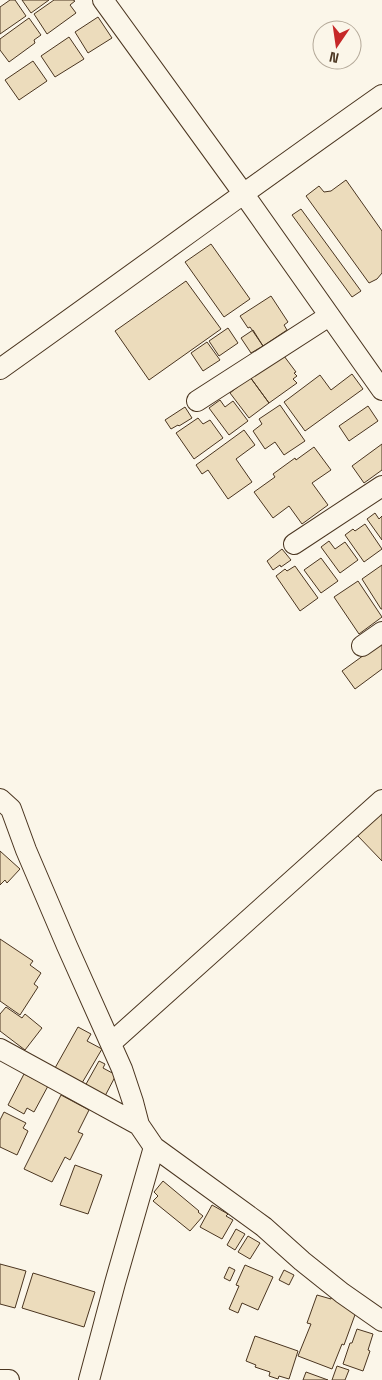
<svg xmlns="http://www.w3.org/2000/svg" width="382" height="1380" font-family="'Space Grotesk',sans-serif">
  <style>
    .building { fill: #ecdcbc; stroke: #4a3520 }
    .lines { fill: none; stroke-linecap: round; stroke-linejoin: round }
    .street-casing { stroke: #4a3520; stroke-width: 22 }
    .street { stroke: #fbf6e9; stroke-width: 20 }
  </style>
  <rect width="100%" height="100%" fill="#fbf6e9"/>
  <!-- building -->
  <path class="building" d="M10 0H15L26 16 0 34V7Z
    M22 0H49L31 13Z
    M54 0H73L75 1 70 5 76 13 47 34 34 14Z
    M98 17 112 38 88 53 75 32Z
    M29 18 41 35 34 40 35 43 9 62 0 50V39Z
    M69 37 84 59 55 77 41 56Z
    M33 61 47 81 19 100 5 80Z
    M346 180 382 231V273L377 279 369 283 306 196 319 186 324 192 331 191Z
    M301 209 361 291 352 297 292 215Z
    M211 244 250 299 224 317 185 262Z
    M186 281 221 329 149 380 115 331Z
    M271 296 288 322 284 325 287 330 263 346 250 327 248 328 240 316Z
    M228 328 238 343 219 356 209 341Z
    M253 330 263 346 251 353 241 338Z
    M207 342 220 360 203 371 191 353Z
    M284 356 296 372 294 373 297 376 293 379 297 383 269 403 250 377Z
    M352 374 363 389 305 431 284 402 320 375 331 390Z
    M250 377 269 403 249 418 230 393Z
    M220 400 225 407 233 401 248 421 229 435 209 408Z
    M280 405 305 441 284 455 275 442 265 449 253 431 262 424 259 419Z
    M368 406 378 421 349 441 339 426Z
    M185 407 192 418 179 426 178 425 171 429 165 420Z
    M198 418 203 424 210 420 223 438 194 459 176 433Z
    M244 430 255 445 236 459 252 482 228 499 208 470 202 474 196 465Z
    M382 444V470L364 483 352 466Z
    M314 447 331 470 312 483 328 505 302 524 289 506 273 518 254 492 275 477 273 474 295 458 296 460Z
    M375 513 379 519 382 516V540L367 519Z
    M365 524 382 549 364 562 345 535 353 529 355 531Z
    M329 541 335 549 345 542 358 560 340 573 321 547Z
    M282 549 291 560 281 567 280 565 273 570 267 561Z
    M321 558 338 581 321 593 304 570Z
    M382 565V609H381L362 579Z
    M295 566 318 598 300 611 276 576 285 569 287 571Z
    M358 581 382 617 359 634 334 597Z
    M382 642V669L355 689 342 671Z
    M382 811V861L357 835Z
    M0 851 20 869 7 883 5 880 0 885Z
    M0 939 33 961 30 965 41 973 34 984 38 987 20 1015 0 1001Z
    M6 1007 22 1018 25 1014 42 1028 25 1050 0 1031V1014Z
    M78 1027 91 1034 87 1041 102 1049 82 1083 55 1068Z
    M99 1061 105 1064 103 1068 116 1075 105 1096 85 1086Z
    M24 1074 48 1086 34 1112 27 1108 24 1114 8 1105Z
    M61 1095 89 1110 78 1132 83 1134 70 1160 65 1157 52 1182 24 1169Z
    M4 1112 26 1123 23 1128 28 1131 17 1155 0 1147V1120Z
    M75 1165 102 1175 88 1214 60 1205Z
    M163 1181 199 1211 198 1212 203 1216 190 1231 153 1201 158 1196 154 1192Z
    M212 1205 228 1214 226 1216 233 1220 222 1239 200 1227Z
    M236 1229 245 1234 235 1250 227 1245Z
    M248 1236 260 1243 250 1259 238 1252Z
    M0 1264 26 1271 15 1308 0 1304Z
    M245 1265 273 1277 258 1310 242 1303 238 1313 229 1309 239 1286 236 1285Z
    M229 1267 235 1270 230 1281 224 1278Z
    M284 1270 294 1275 289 1285 279 1280Z
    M33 1273 95 1292 84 1327 22 1308Z
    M317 1295 331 1299 332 1295 356 1312 344 1345 342 1344 332 1369 298 1356 311 1324 307 1323Z
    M357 1329 373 1334 368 1350 370 1351 363 1371 343 1364 350 1343H352Z
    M255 1336 298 1351 289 1379 279 1376 278 1379 269 1376 270 1372 255 1367 256 1365 246 1361Z
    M337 1366 349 1370 345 1380H332Z
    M306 1372 328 1380H303Z"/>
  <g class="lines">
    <!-- street casing -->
    <g class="street-casing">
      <path id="street" d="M103 0 243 193 382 390
        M0 369C128 278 254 185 382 95
        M197 401 329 316
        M294 544 382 486
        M362 646 382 632
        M0 799 11 809 26 850 67 946 122 1069 133 1102 139 1125 154 1147 264 1227 302 1261 342 1293 382 1321
        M111 1043 382 800
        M0 1049 139 1125
        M1 1380H9
        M89 1380 115 1283 154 1147"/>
    </g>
    <!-- street -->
    <use href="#street" class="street"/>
  </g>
  <!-- north arrow -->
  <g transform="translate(337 45) rotate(193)"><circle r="24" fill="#fbf6e9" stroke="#b4a999"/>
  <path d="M0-4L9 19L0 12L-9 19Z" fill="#c62828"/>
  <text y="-8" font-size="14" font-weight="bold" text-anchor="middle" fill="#4a3520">N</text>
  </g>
</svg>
